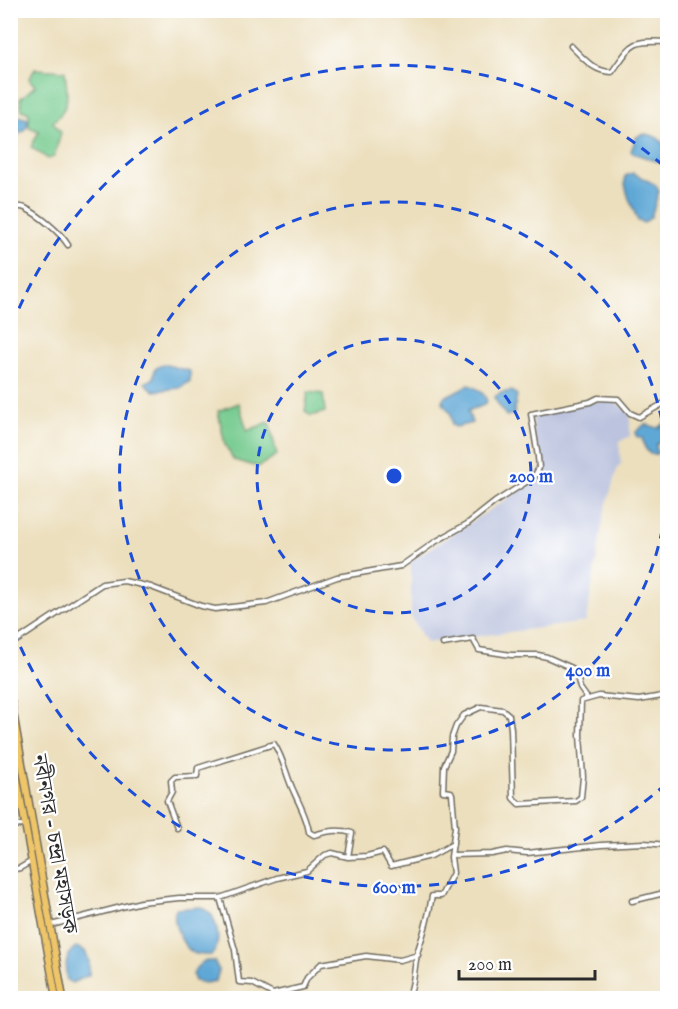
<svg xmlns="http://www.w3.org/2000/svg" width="678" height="1009" font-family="'IM FELL English','Noto Serif Bengali',serif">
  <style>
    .industrial { fill: #bbc3de }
    .green { fill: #74ca8e; stroke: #507a5c; stroke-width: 1.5 }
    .water { fill: #5ea7d5; stroke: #446980; stroke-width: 1.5 }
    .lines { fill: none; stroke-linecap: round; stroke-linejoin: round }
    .minor-casing { stroke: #6f6a5e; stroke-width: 7 }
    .trunk-casing { stroke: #6f6a5e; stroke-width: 9 }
    .minor { stroke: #fff; stroke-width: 4 }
    .trunk { stroke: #eec569; stroke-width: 6 }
    .ring { fill: none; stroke: #1d4ed8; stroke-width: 3; stroke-dasharray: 10 8 }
    .labels { text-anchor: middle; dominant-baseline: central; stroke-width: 4.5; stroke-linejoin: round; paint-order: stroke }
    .street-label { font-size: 21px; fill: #2b2b2b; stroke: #fff }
    .centre { fill: #1d4ed8; stroke: #fff; stroke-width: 3 }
    .ring-label { font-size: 18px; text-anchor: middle; font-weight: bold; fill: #1d4ed8; stroke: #fff; stroke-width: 4.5; stroke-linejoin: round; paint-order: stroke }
  </style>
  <rect width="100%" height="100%" fill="#fff"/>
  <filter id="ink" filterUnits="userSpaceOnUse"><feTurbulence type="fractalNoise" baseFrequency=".0167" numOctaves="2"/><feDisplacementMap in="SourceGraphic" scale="12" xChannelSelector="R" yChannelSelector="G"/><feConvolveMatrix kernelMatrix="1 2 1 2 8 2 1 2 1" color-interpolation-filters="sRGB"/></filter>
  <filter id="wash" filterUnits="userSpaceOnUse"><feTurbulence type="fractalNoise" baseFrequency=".008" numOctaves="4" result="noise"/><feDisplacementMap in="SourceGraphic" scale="24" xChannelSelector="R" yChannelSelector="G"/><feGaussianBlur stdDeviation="1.35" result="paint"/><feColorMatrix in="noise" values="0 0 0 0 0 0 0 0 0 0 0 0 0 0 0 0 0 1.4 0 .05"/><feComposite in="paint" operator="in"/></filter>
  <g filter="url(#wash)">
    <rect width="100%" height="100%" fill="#ecdfbd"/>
    <!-- industrial -->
    <path class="industrial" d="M614 401 630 413V436L619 442 621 465 618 466 604 514 586 622 426 643 411 617V561L516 493 543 469 533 432V415L587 402Z"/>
    <!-- green -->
    <path class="green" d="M35 69 65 71C67 93 72 106 53 122L61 133 54 157 48 159 31 147 39 131 29 127V113L22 110 20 99 35 86 29 79Z
      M308 392 323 394 325 412 311 416 305 411Z
      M239 403 247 431 269 422 277 455 258 467 234 460 225 445 218 411Z"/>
    <!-- water -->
    <path class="water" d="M15 115 28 119C28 131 21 133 11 138L12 117Z
      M641 134C662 134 668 146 667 165L633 153 631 151 636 138Z
      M633 173 656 185 659 191 651 217 644 223 638 221 628 196 625 184V176Z
      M163 364 190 371V381L180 388 154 391 145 383 153 379 155 369Z
      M468 385C477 387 484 393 487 401L484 405 468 411 472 423 456 427 452 425 451 414 443 403V398Z
      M512 391 517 395 514 414 506 416 494 398 500 393Z
      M667 418V448L665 442 656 444 657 454H650L645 448 642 438 636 436V432L645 424 658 428 663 425Z
      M201 907C204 909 207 911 210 913 218 923 222 947 211 955 204 955 197 956 192 952 181 945 171 920 176 909Z
      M76 947 85 951 89 960V975L72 983 67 980C64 970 66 953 76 947Z
      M204 961H214L219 970 216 981 205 983 195 981 193 975 196 968Z"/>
  </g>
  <g filter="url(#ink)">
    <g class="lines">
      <!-- minor casing -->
      <g class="minor-casing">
        <path id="minor" d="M571 46C584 59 594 72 612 72 633 43 631 40 668 42
          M10 207C16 207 21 206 25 208 39 215 60 232 68 245
          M668 244V301
          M443 644 473 639 479 650 511 655H538L547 657 572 668 577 676 580 688 587 698
          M10 645 102 584 124 581 151 587 201 606 215 609 266 603 337 577 401 566 435 542 467 524 495 502 534 477 539 468 538 457 531 414 590 402 598 398 618 399 630 413 639 417 668 401
          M10 826 25 825
          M452 855 492 854 507 851 527 853 601 845 644 843 668 845
          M348 857 367 856 383 852 391 866 431 856 453 844
          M10 870 20 868 32 861
          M220 898 235 950 239 982 252 983 273 994 303 987 307 978 321 964 366 956 400 960 418 955
          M632 901 668 892
          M51 925 141 902 179 898H220L277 878 307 871 325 855 332 853 348 857 352 833C338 829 327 831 314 835L309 832C307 817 300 806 294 792 286 776 284 759 274 744L198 768 197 776 175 777 171 781 172 792 167 801 177 828
          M408 998C416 982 413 964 419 947 425 930 429 914 432 896H441L453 873 451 857 455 827 452 794 451 792 443 791 444 766 451 751 452 737 456 726 464 715 481 707 503 710 509 715 511 729 513 798 519 804 576 801 581 797 583 777 580 735 581 701 599 696 639 700 668 695"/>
      </g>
      <!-- trunk casing -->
      <g class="trunk-casing">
        <path id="trunk" d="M10 695 63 998
          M10 739 56 998"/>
      </g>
      <!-- minor -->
      <use href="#minor" class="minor"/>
      <!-- trunk -->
      <use href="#trunk" class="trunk"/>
    </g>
  </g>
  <!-- distance rings -->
  <g class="ring">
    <circle cx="394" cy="476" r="137"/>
    <path d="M667 493A274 274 0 1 1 667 459"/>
    <path d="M666 784A411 411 0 0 1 12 627M12 325A411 411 0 0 1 666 168"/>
  </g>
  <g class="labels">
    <!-- street labels -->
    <g class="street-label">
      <text transform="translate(54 844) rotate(80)">নবীনগর - চন্দ্রা মহাসড়ক</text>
    </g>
  </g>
  <circle cx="394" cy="476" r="9" class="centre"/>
  <g class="ring-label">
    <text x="531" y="482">200 m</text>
    <text x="588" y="676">400 m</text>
    <text x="394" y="893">600 m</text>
  </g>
  <!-- margin -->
  <rect width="678" height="1009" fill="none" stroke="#fff" stroke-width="36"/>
  <!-- scale -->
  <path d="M459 970v9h136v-9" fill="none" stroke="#2b2b2b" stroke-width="3"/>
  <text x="468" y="970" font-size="18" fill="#2b2b2b" stroke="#ffffff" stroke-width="4.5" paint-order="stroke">200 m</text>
</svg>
